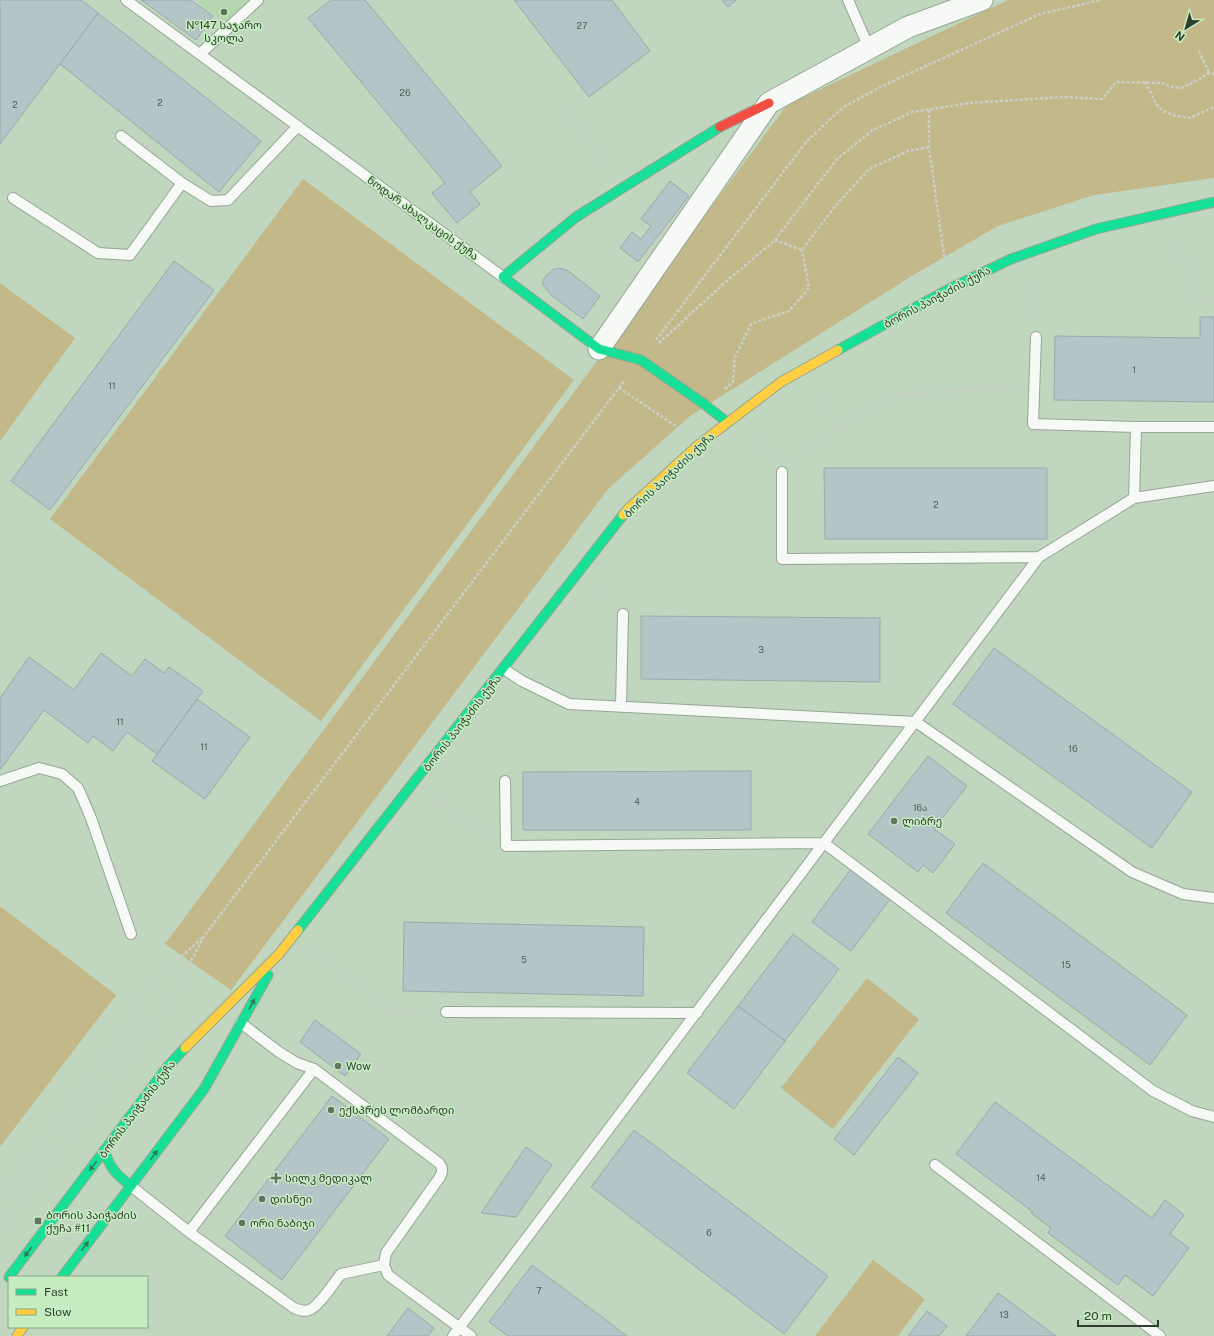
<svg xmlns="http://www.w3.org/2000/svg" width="1214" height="1336" font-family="'Public Sans','Noto Sans Georgian',sans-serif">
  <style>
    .built { fill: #b5d7b0 }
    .green { fill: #c2b889 }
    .building { fill: #b4c5c8; stroke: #9ca9a7 }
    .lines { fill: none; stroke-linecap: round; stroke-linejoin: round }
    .lane-casing { stroke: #95a693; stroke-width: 12 }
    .street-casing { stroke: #95a693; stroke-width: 23 }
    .fast-casing { stroke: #95a693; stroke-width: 11 }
    .slow-casing { stroke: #95a693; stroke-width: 11 }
    .jam-casing { stroke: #95a693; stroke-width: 11 }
    .path { stroke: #cad0c9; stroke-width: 2.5; stroke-dasharray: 3 2; stroke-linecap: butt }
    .lane { stroke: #f6f9f5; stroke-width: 10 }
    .street { stroke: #f6f9f5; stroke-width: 21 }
    .fast { stroke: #16e098; stroke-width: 9 }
    .slow { stroke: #ffcf43; stroke-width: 9 }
    .jam { stroke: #f24e42; stroke-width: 9 }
    .oneway { fill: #257f58 }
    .poi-dot { fill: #627460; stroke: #c6edc1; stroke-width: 1.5 }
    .labels { text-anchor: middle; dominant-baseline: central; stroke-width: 3; stroke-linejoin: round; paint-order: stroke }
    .number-label { font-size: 9px; fill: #506054 }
    .poi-label { font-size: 11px; fill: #2f3f2d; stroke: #c6edc1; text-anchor: start }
    .street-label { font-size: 11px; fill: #2f3f2d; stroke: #c6edc1 }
  </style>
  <rect width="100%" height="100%" fill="#c1d6be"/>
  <!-- built -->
  <path class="built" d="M195 0H251L226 24Z"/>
  <!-- green -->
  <path class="green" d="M1008 0H1214V178L1094 195 998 226 915 274 690 416 608 489 231 990 165 944 787 105Z
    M303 179 574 380 321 721 50 519Z
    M0 283 75 338 0 441Z
    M0 906 116 995 0 1147Z
    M867 978 919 1019 833 1129 781 1088Z
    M873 1260 925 1299 898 1336H815Z"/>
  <!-- building -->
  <path class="building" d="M0 0H81L98 13 0 144Z
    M141 0H191L213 16 196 40Z
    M331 0H365L502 166 470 192 480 204 457 223 432 193 445 183 308 18Z
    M514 0H612L650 51 589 97Z
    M722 0H736L728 7Z
    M98 13 261 141 219 192 60 64Z
    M670 181 689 196 638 262 620 248 632 232 641 239 651 226 641 219Z
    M174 261 214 290 50 510 11 481Z
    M558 268 567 270 600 296 583 319 551 295 543 285V280L548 274 552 270Z
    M1200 317H1214V402L1054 400 1055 336 1200 338Z
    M824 468H1047V539H825Z
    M641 616 880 618V682L641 679Z
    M994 648 1192 792 1152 848 953 704Z
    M101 653 132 676 145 659 164 673 169 667 203 691 157 754 127 732 113 751 93 736 88 743 44 710 0 770V698L29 657 74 690Z
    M197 699 250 737 205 799 152 761Z
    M928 756 967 786 934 829 955 844 933 873 923 865 918 872 868 834Z
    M751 771V830H523V772Z
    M983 863 1187 1015 1150 1065 946 913Z
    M851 869 891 898 851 951 812 922Z
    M404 922 644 927 643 996 403 991Z
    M793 934 839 969 785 1041 738 1006Z
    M738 1006 785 1041 734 1109 687 1073Z
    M315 1020 361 1054 345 1076 300 1042Z
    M898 1057 918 1073 854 1155 834 1139Z
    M332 1096 389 1139 282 1280 225 1236Z
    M995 1102 1152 1218 1165 1200 1184 1215 1170 1234 1189 1248 1153 1296 1125 1275 1118 1285 1048 1233 1051 1228 1031 1213 1033 1212 956 1154Z
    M634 1130 828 1276 784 1334 591 1187Z
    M526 1147 552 1165 516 1217 481 1213Z
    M532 1265 598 1314 627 1336H508L489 1322Z
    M998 1293 1056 1336H966Z
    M408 1308 434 1328 428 1336H387Z
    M927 1311 947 1326 939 1336H908Z"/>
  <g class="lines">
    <!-- lane casing -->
    <g class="lane-casing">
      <path id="lane" d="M126 0 503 277
        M848 0 869 48
        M200 54 258 0
        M121 136 182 183 211 201 228 200 298 126
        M13 198 98 253 130 255 182 183
        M1036 337 1033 424 1136 427H1214
        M782 472V559L1039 557
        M1134 498 1136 427
        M504 669 522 681 569 704 916 722 1132 872 1183 894 1214 898
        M621 707 623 614
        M0 781 39 768 62 774 78 788 91 818 131 934
        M505 781 506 846 824 843 1153 1091 1192 1111 1214 1117
        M446 1012 697 1013
        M241 1023 279 1052 297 1063 314 1069 439 1163C443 1168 443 1171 440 1177L386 1253 384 1265 388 1275 471 1336
        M935 1165 1160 1336
        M131 1186 189 1232 294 1308C299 1310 304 1312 309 1310 319 1307 334 1282 341 1274L384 1265
        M189 1232 314 1069
        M453 1336 1039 557 1134 498 1214 486"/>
    </g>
    <!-- street casing -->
    <g class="street-casing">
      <path id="street" d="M599 349 769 103 908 27 982 0"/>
    </g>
    <!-- fast casing -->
    <g class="fast-casing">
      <path id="fast" d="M720 127 576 217 503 277 599 349 641 360 704 404 727 422
        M838 350 949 289 1011 259 1096 229 1214 202
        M298 930 623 515
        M105 1151C109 1168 118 1176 131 1186
        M9 1277 168 1066 185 1048
        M62 1277 204 1089 268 975"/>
    </g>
    <!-- slow casing -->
    <g class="slow-casing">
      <path id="slow" d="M623 515 629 508 697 446 781 382 838 350
        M185 1048 279 954 298 930
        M17 1336 23 1327"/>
    </g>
    <!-- jam casing -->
    <g class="jam-casing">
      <path id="jam" d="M720 127 769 103"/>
    </g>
    <!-- path -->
    <path class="path" d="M1199 51 1209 73
      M1145 82 1157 105 1163 111 1172 115 1190 118 1214 107
      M564 110 608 168
      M929 110V147L945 263
      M775 240 802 250 833 209 869 169 908 151 929 147
      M1177 241 1198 302H1214
      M1034 282 1035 318
      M656 340 806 142 842 108 882 86 1040 14 1101 0
      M659 343 721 286 775 240 837 159 873 130 912 112 970 103 1063 97 1102 99 1116 82 1162 83 1170 87 1181 88 1192 83 1209 73 1214 74
      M619 388 679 428
      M725 389 733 382 735 357 751 324 789 311 809 288 802 250
      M820 395 837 428
      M756 436 772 458
      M797 460 837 428 897 394 1016 388
      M597 591 609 602
      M432 799 487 834
      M313 951 390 1011 427 1012
      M0 1200 135 1020 131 1007 149 986 202 938
      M0 1229 170 1002 204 936 625 380"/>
    <!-- lane -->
    <use href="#lane" class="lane"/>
    <!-- street -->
    <use href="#street" class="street"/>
    <!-- fast -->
    <use href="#fast" class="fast"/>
    <!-- slow -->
    <use href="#slow" class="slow"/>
    <!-- jam -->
    <use href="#jam" class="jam"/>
  </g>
  <!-- one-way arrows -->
  <defs><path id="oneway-solid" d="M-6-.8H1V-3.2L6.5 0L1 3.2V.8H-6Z"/></defs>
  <g class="oneway">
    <use href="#oneway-solid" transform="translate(252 1004) rotate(-61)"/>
    <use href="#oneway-solid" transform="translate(154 1155) rotate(-53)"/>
    <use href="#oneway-solid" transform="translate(93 1166) rotate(127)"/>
    <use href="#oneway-solid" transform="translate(85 1246) rotate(-53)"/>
    <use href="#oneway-solid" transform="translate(28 1252) rotate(127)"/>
  </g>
  <!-- markers -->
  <g class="poi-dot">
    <circle cx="224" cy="12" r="4"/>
    <circle cx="894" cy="821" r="4"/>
    <circle cx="338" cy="1066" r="4"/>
    <circle cx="331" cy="1110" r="4"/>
    <path d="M274 1172h4v4h4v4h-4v4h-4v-4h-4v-4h4z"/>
    <circle cx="262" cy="1199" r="4"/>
    <rect x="34" y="1217" width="8" height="8" rx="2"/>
    <circle cx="242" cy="1223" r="4"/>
  </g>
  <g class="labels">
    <!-- number labels -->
    <g class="number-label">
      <text x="582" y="25">27</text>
      <text x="405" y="92">26</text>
      <text x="160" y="102">2</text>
      <text x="15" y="104">2</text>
      <text x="1134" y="369">1</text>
      <text x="112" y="385">11</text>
      <text x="936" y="504">2</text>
      <text x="761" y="649">3</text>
      <text x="120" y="721">11</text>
      <text x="204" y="746">11</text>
      <text x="1073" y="748">16</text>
      <text x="637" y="801">4</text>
      <text x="920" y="807">16ა</text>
      <text x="524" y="959">5</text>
      <text x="1066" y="964">15</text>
      <text x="1041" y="1177">14</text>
      <text x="709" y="1232">6</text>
      <text x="539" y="1290">7</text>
      <text x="1004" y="1314">13</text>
    </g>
    <!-- poi labels -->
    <g class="poi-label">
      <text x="224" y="25" text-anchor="middle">№147 საჯარო<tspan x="224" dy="13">სკოლა</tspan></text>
      <text x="902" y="821">ლიბრე</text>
      <text x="346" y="1066">Wow</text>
      <text x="339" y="1110">ექსპრეს ლომბარდი</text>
      <text x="285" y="1178">სილკ მედიკალ</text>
      <text x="270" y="1199">დისნეი</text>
      <text x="46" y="1215">ბორის პაიჭაძის<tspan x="46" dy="13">ქუჩა #11</tspan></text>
      <text x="250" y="1223">ორი ნაბიჯი</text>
    </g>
    <!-- street labels -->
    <g class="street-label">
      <text transform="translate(423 218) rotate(36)">ნოდარ ახალკაცის ქუჩა</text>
      <text transform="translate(937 297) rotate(-28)">ბორის პაიჭაძის ქუჩა</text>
      <text transform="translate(669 475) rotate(-43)">ბორის პაიჭაძის ქუჩა</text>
      <text transform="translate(462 723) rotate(-52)">ბორის პაიჭაძის ქუჩა</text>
      <text transform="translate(137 1109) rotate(-53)">ბორის პაიჭაძის ქუჩა</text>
    </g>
  </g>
  <!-- legend -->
  <rect x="8" y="1276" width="140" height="52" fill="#c6edc1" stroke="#8aa786"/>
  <rect x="16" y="1289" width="20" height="6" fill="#16e098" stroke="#8aa786"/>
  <text x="44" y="1296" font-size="12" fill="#2f3f2d">Fast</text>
  <rect x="16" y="1309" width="20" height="6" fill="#ffcf43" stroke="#8aa786"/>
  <text x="44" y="1316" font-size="12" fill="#2f3f2d">Slow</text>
  <!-- north arrow -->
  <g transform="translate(1186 28) rotate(217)" stroke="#c6edc1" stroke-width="3" paint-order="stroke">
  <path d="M0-3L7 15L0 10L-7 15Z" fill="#2f3f2d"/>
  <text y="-6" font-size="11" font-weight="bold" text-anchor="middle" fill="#2f3f2d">N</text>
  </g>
  <!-- scale -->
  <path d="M1078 1320v6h80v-6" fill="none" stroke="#2f3f2d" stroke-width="2"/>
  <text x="1084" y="1320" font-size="12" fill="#2f3f2d" stroke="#c6edc1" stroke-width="3" paint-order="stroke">20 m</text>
</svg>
